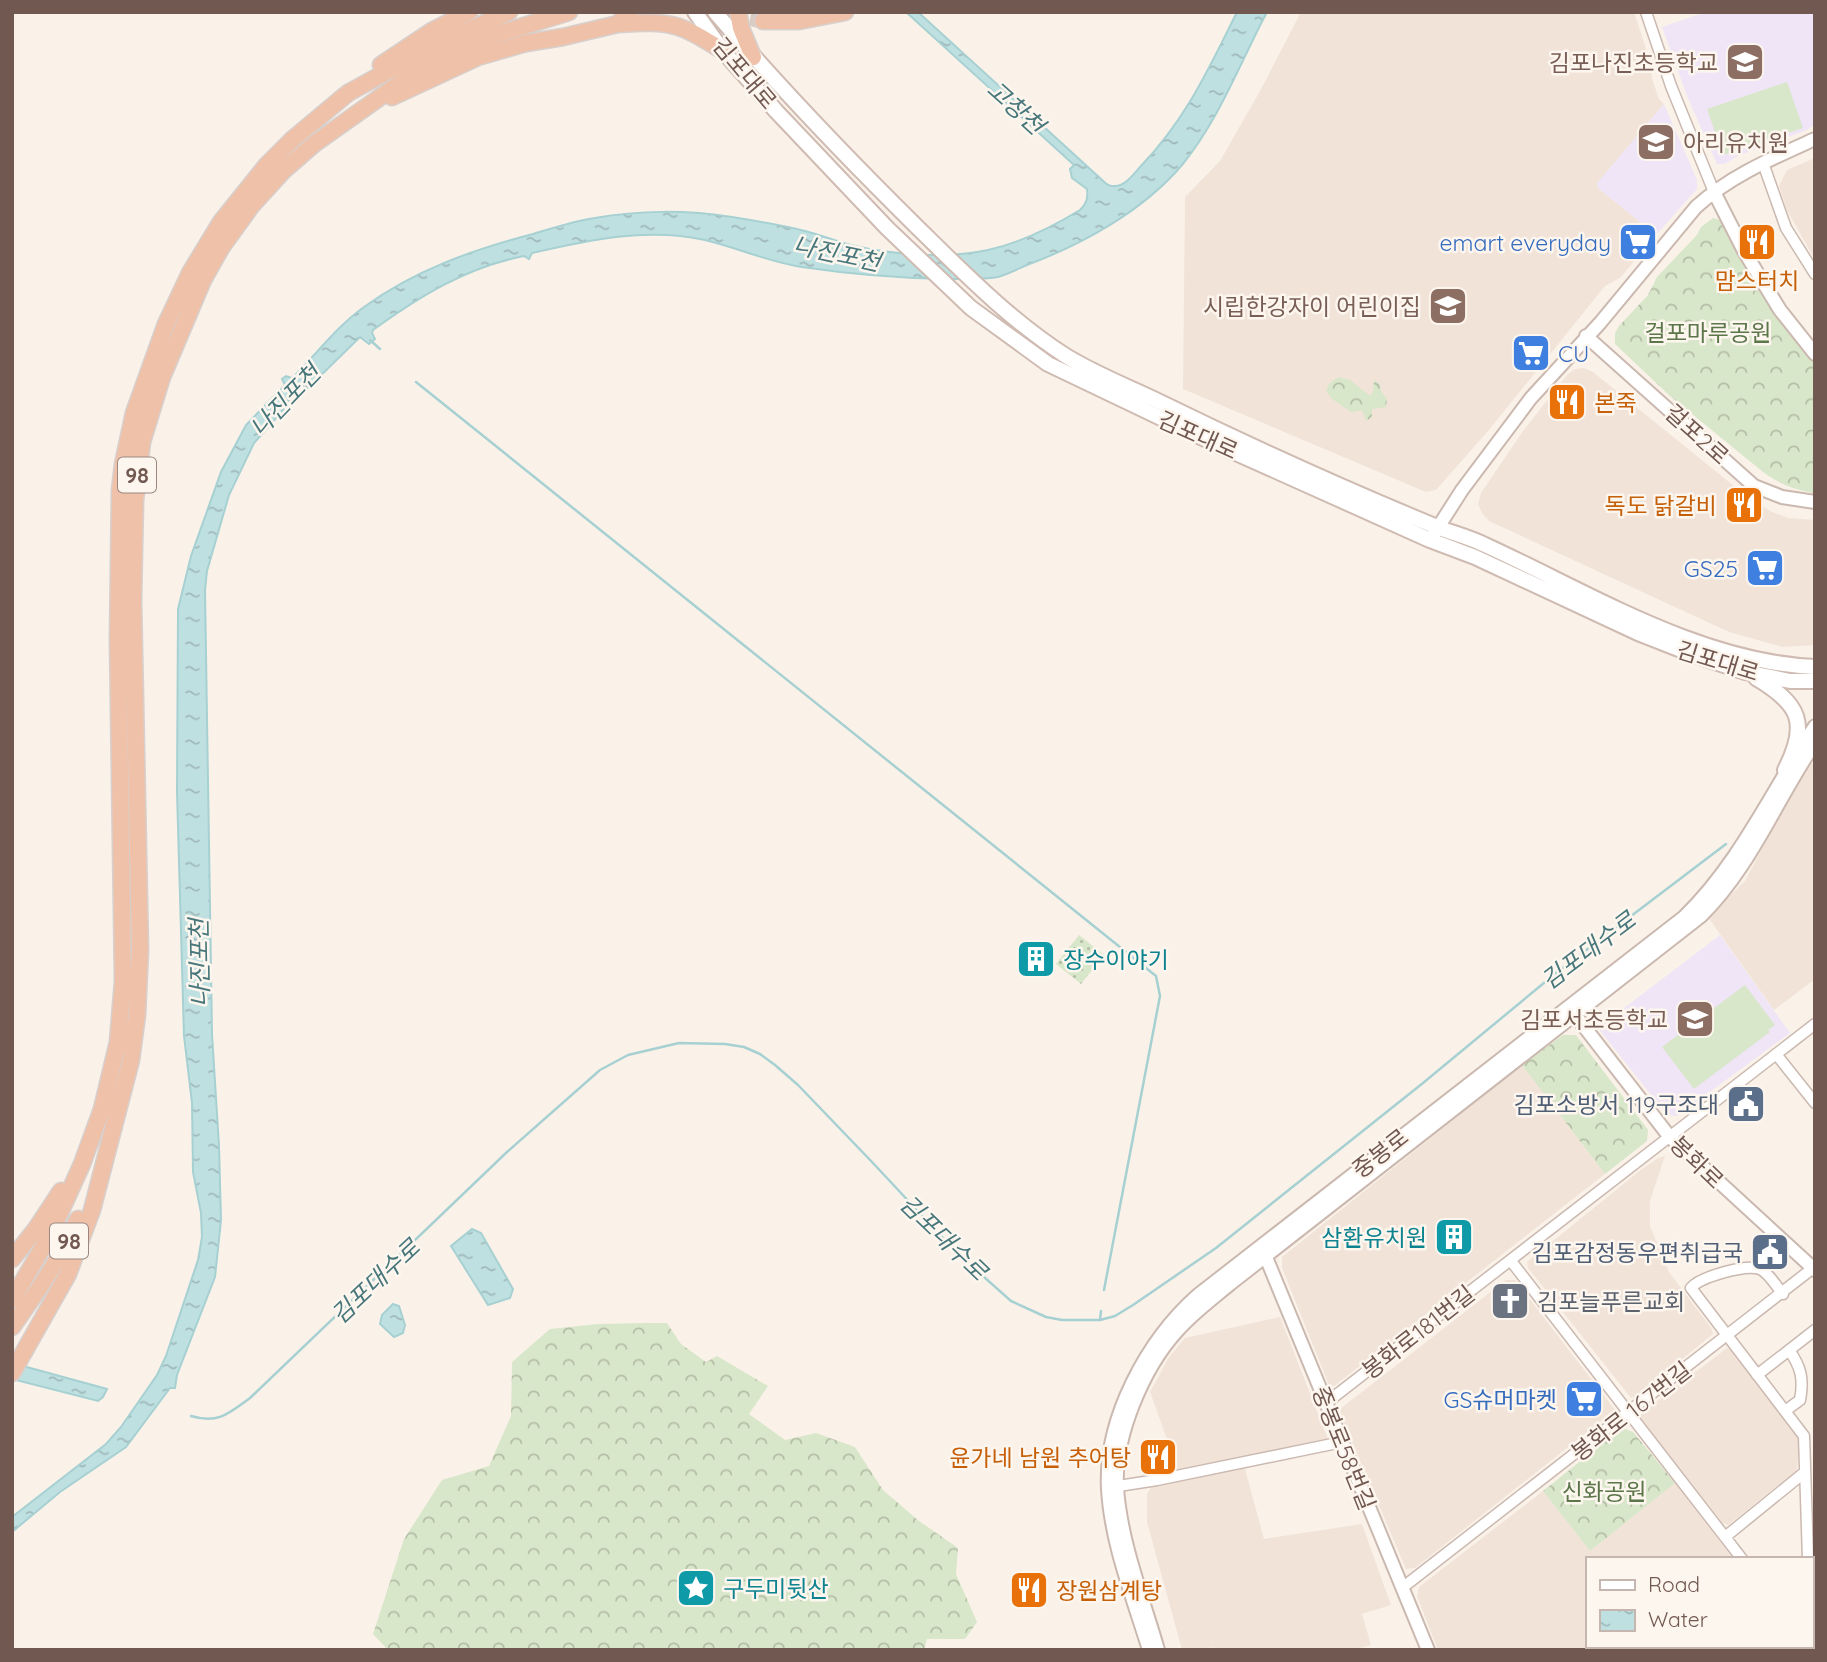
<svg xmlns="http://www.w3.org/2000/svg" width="1827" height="1662" font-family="Quicksand,'Noto Sans KR',sans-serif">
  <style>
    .residential { fill: #f1e3d8 }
    .education { fill: #efe5f6 }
    .forest { fill: url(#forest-crowns) }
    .garden { fill: url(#garden-dots) }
    .pitch { fill: #d8e6c9 }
    .water { fill: url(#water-ripples); stroke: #a7d0d2; stroke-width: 2 }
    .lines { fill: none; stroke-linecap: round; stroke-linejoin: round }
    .stream { stroke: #a7d0d2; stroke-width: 2.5 }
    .trunk-tunnel { stroke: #d8ccc3; stroke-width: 16; stroke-dasharray: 16 8; stroke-linecap: butt }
    .minor-casing { stroke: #cbb9b0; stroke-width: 13 }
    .tertiary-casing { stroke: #cbb9b0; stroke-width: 16 }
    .secondary-casing { stroke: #cfbbb1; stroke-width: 18 }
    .trunk-casing { stroke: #d7d0ce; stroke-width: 19 }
    .minor { stroke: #fff; stroke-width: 10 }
    .tertiary { stroke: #fff; stroke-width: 12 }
    .secondary { stroke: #fff; stroke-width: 14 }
    .trunk { stroke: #eec1a8; stroke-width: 16 }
    .labels { text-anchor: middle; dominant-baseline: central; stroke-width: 5; stroke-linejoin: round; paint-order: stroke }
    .shield { fill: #fdf6ef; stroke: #9b8780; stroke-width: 2 }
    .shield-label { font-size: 21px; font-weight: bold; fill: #715850 }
    .education-label { font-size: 23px; fill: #785e54; stroke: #fdf6ef; text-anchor: end }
    .street-label { font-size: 23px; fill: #715850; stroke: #fdf6ef }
    .shop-label { font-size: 23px; fill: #366cbe; stroke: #fdf6ef; text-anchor: end }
    .food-label { font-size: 23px; fill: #c56008; stroke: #fdf6ef; text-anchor: start }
    .park-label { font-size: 23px; fill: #5b7649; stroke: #fdf6ef }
    .culture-label { font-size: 23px; fill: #0d838f; stroke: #fdf6ef; text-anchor: start }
    .service-label { font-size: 23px; fill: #4e5e75; stroke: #fdf6ef; text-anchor: end }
    .worship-label { font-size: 23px; fill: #5b616d; stroke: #fdf6ef; text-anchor: start }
    .water-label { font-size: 24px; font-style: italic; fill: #48777b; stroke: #fdf6ef }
  </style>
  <defs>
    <pattern id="forest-crowns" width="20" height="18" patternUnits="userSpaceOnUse" patternTransform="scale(1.75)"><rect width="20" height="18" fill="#d8e6c9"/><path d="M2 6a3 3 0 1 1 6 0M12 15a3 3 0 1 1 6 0" fill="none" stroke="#b4bda6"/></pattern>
    <pattern id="garden-dots" width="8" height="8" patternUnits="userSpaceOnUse" patternTransform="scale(1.75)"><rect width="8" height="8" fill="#d8e6c9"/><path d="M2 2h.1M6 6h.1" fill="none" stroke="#b4bda6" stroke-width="1.8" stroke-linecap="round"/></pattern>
    <pattern id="water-ripples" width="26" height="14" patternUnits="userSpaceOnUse" patternTransform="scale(1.75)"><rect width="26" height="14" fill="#bfe0e1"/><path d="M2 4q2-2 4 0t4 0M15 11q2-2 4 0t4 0" fill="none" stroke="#a0b8b9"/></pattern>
  </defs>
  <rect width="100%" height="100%" fill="#faf2e9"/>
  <!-- residential -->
  <path class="residential" d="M1301 12H1634L1650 61 1652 79 1659 99 1664 104 1598 183V188L1656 235 1620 278 1605 286 1488 431 1436 490 1426 492 1183 389 1185 197 1220 161 1260 91Z
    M1815 158V260L1787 210 1779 186 1787 170Z
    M1584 368 1593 372 1750 499 1770 511 1788 518 1815 520V645L1783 647 1729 632 1489 521 1482 513 1478 504 1481 493 1523 431 1568 374 1575 369Z
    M1815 761V979L1774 1010 1708 917 1745 881 1801 775Z
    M1522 1065 1605 1174 1334 1386 1329 1385 1282 1268V1257Z
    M1665 1156 1650 1201V1226L1669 1272 1711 1328 1713 1334 1637 1396 1631 1398 1528 1268 1527 1262 1642 1169 1658 1158Z
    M1506 1280H1515L1615 1410 1415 1568 1406 1569 1341 1416 1340 1409Z
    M1280 1317 1328 1439 1178 1470 1150 1392 1169 1357 1185 1338Z
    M1727 1348 1732 1350 1797 1436 1799 1447 1797 1470 1728 1525 1723 1523 1640 1418 1642 1413Z
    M1244 1465 1264 1539 1362 1524 1391 1605 1362 1614 1371 1645 1353 1650H1215L1214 1647 1205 1650H1182L1147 1522V1494L1153 1484Z
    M1675 1483 1733 1559H1587V1646H1600L1594 1650H1438L1417 1596 1419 1587 1543 1491 1590 1551Z"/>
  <!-- education -->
  <path class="education" d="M1706 12H1815V124L1807 130 1740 155 1724 164H1717L1687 96 1662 27Z
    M1664 104 1697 180V189L1656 235 1598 188 1597 183Z
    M1720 935 1790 1033 1677 1116 1667 1115 1598 1028Z"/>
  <!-- forest -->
  <path class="forest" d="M1713 218 1723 221 1778 311 1815 362V493C1794 490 1780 484 1763 472L1670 396 1615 344V333L1619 326 1648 295 1657 277 1697 235 1701 227Z
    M1339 377 1350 380 1370 396 1373 392 1374 380 1380 384 1381 391 1387 399 1386 407 1372 409V417L1366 421 1362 410 1351 412C1341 403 1310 392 1339 377Z
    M1563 1035H1576L1648 1130 1647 1141 1605 1174 1522 1065Z
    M647 1323H667L681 1344 706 1362 717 1356 768 1386 749 1414 785 1440 816 1433 855 1447 883 1490 919 1521 958 1548 956 1574 977 1622 965 1639H927L924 1650H388L373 1634 404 1539 442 1480 489 1466 511 1416 512 1362 550 1329 598 1324Z
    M1625 1429 1633 1432 1675 1483 1590 1551 1543 1491 1612 1436Z"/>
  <!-- garden -->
  <path class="garden" d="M1079 935 1104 955 1081 984 1056 964Z"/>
  <!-- pitch -->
  <path class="pitch" d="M1787 82 1803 128 1723 155 1707 109Z
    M1745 985 1775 1025 1768 1030 1770 1032 1694 1089 1662 1047Z"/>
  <!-- water -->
  <path class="water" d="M906 12H918L1101 179C1105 183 1109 187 1115 186 1125 186 1134 174 1140 167 1186 119 1208 70 1237 12H1267C1240 63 1219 120 1182 165 1143 211 1083 244 1027 265 1018 269 1008 274 998 277 981 280 962 279 945 279 897 278 849 274 802 267 769 262 738 248 705 240 647 227 589 240 532 253L529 259 524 256C467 267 420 296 373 330L372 333 375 339 369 344 360 337 309 387 284 409 254 443 229 495 207 571 205 590 212 1034 219 1146 221 1220 215 1277 177 1375 175 1388H170L126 1447 60 1492 12 1532V1517L106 1444 121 1427 157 1375 166 1356 198 1260 202 1237 201 1213 193 1172 192 1103 184 1036 177 792 178 609 191 556 221 472 246 425 285 385 282 379 286 376 292 378C316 355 336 327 364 307 415 270 472 250 533 234 553 228 574 221 595 218 638 210 688 210 732 217 757 221 781 225 805 231 821 235 835 241 851 245 892 255 947 259 988 250 1020 243 1052 227 1080 210 1087 203 1088 198 1087 189L1072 178 1070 169 1074 165Z
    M472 1229 481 1233 513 1289 510 1298 488 1305 451 1246Z
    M393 1304 399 1306 405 1325 403 1333 394 1337 380 1324 382 1315Z
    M12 1363 107 1389 103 1397 98 1401 12 1379Z"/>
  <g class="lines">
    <!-- stream -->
    <path class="stream" d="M370 340 380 349
      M416 382 1156 976 1160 996 1104 1290
      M1100 1320 1101 1311
      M191 1416C218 1424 228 1414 250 1398L507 1152 600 1070 628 1055 679 1043 725 1044 744 1047 760 1054 775 1065 798 1085 872 1162 957 1253 1011 1301 1046 1317 1062 1320H1100L1115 1316 1133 1305 1216 1248 1423 1083 1556 973 1726 844"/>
    <!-- trunk-tunnel -->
    <path class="trunk-tunnel" d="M727 12 763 21"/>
    <!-- minor casing -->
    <g class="minor-casing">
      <path id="minor" d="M1646 12 1671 86 1714 192
        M1763 163 1786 228 1815 274
        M1776 1054 1815 1103
        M1511 1261 1742 1559
        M1783 1294C1776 1286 1769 1273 1760 1269 1745 1264 1700 1277 1691 1288L1804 1436 1808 1559
        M1757 1375 1815 1330
        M1326 1403 1815 1024
        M1785 1411 1800 1400C1804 1379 1801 1367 1789 1350
        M1112 1487 1157 1480 1342 1442
        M1725 1537 1805 1472
        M1402 1588 1813 1268"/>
    </g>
    <!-- tertiary casing -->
    <g class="tertiary-casing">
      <path id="tertiary" d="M1714 192 1744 251 1780 310 1815 354
        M1586 336 1754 486 1782 497 1815 502
        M1430 540 1462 490 1531 398 1600 323 1696 207C1730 176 1773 158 1815 139
        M1572 1011 1669 1136 1815 1270
        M1263 1250 1428 1650
        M1811 1571 1815 1570
        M1149 1650C1133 1598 1111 1543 1108 1489 1104 1419 1147 1340 1198 1295L1684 917C1740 863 1772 790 1815 726
        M1158 1650C1143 1598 1121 1543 1117 1488 1114 1437 1143 1368 1178 1330 1193 1313 1212 1299 1230 1284L1701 916C1751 867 1776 800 1815 743
        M1613 1650 1622 1646"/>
    </g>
    <!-- secondary casing -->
    <g class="secondary-casing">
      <path id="secondary" d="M695 12 723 51 776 111 887 228 971 308 1048 364 1207 440 1430 540 1475 557 1638 633 1694 655 1745 672 1790 681H1815
        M715 12C779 87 847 158 917 227 963 272 1011 321 1066 356 1095 374 1129 387 1160 402 1252 447 1347 490 1442 529 1456 534 1471 538 1485 545 1588 592 1699 662 1815 667
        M1756 678C1800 704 1809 723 1785 770"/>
    </g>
    <!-- trunk casing -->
    <g class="trunk-casing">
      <path id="trunk" d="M738 12 741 28 753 57
        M763 21H799L845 12
        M618 24C672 21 677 22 723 51
        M381 65 432 31 469 12
        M392 97 478 57 526 43 563 37 618 24 629 12
        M12 1259 36 1229 61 1191
        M12 1300 50 1235 82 1164 102 1109 118 1042 123 981 118 639 120 490 123 464 134 413 166 324 190 273 221 222 266 166 293 139 348 93 428 49 509 12
        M12 1327C37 1292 61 1258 78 1219
        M12 1373 68 1274 79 1245 92 1210 131 1060 137 1015 140 950 133 600 135 500 142 442 162 377 203 280 221 248 252 205 283 171 314 144 407 78 476 41 569 12"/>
    </g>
    <!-- minor -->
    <use href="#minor" class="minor"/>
    <!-- tertiary -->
    <use href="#tertiary" class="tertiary"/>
    <!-- secondary -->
    <use href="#secondary" class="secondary"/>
    <!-- trunk -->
    <use href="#trunk" class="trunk"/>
  </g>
  <!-- icons -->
  <defs>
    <g id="school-square" transform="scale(2.0125)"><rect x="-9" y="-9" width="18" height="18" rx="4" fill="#8d6e63" stroke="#fdf6ef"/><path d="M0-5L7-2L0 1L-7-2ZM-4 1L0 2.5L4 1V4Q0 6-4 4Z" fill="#fff"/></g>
    <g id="supermarket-square" transform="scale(2.0125)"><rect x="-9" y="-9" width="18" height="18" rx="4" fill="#3f7fe0" stroke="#fdf6ef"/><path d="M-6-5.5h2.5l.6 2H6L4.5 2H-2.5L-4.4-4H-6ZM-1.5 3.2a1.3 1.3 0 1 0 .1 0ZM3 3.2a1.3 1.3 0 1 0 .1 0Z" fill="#fff"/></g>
    <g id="restaurant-square" transform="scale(2.0125)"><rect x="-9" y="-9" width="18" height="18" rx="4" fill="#e8710a" stroke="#fdf6ef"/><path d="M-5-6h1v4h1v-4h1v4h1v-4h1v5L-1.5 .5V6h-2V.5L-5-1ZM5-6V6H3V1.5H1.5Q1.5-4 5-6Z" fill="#fff"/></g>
    <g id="building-square" transform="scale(2.0125)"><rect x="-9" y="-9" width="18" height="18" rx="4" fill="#0f9aa8" stroke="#fdf6ef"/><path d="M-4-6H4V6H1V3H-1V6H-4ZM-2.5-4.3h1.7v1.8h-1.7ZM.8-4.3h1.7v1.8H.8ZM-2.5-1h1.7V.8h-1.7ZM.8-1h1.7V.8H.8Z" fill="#fff"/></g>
    <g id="civic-square" transform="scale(2.0125)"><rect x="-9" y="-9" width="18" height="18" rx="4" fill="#5c6f8a" stroke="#fdf6ef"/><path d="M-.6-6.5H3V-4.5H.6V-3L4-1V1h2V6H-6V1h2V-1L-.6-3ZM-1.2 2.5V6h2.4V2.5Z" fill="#fff"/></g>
    <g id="church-square" transform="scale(2.0125)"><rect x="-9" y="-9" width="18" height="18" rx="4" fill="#6b7280" stroke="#fdf6ef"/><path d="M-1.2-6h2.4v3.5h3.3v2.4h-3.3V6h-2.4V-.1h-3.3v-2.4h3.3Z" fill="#fff"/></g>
    <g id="sight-square" transform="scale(2.0125)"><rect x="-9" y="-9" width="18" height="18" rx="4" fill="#0f9aa8" stroke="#fdf6ef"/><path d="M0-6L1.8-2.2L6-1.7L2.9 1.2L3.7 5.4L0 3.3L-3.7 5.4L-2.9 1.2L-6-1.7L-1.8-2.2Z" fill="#fff"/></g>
  </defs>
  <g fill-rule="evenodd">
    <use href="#school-square" x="1745" y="62"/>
    <use href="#school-square" x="1656" y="142"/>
    <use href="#supermarket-square" x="1638" y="242"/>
    <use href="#restaurant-square" x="1757" y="242"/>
    <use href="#school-square" x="1448" y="306"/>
    <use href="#supermarket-square" x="1531" y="353"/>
    <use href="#restaurant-square" x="1567" y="402"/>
    <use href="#restaurant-square" x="1744" y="505"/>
    <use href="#supermarket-square" x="1765" y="568"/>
    <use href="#building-square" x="1036" y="959"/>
    <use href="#school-square" x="1695" y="1019"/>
    <use href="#civic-square" x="1746" y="1104"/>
    <use href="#building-square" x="1454" y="1237"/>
    <use href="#civic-square" x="1770" y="1252"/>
    <use href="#church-square" x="1510" y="1301"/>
    <use href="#supermarket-square" x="1584" y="1399"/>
    <use href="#restaurant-square" x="1158" y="1457"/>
    <use href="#sight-square" x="696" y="1588"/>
    <use href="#restaurant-square" x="1029" y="1590"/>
  </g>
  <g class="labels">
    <!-- shield labels -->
    <g class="shield">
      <rect x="118" y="457.5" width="38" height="35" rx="5"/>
      <rect x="50" y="1223.5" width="38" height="35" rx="5"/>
    </g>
    <g class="shield-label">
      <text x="137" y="475">98</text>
      <text x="69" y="1241">98</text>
    </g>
    <!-- education labels -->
    <g class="education-label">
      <text x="1718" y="62">김포나진초등학교</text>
      <text x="1683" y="142" text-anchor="start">아리유치원</text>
      <text x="1421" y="306">시립한강자이 어린이집</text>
      <text x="1668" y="1019">김포서초등학교</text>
    </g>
    <!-- street labels -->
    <g class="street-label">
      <text transform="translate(745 73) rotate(50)">김포대로</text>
      <text transform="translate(1697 434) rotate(42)">걸포2로</text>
      <text transform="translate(1198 435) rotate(24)">김포대로</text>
      <text transform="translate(1718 661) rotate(17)">김포대로</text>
      <text transform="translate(1380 1153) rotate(-38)">중봉로</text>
      <text transform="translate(1697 1162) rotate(44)">봉화로</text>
      <text transform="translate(1418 1332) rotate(-38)">봉화로181번길</text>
      <text transform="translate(1631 1411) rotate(-38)">봉화로 167번길</text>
      <text transform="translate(1344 1448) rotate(68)">중봉로58번길</text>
    </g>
    <!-- shop labels -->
    <g class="shop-label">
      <text x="1611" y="242">emart everyday</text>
      <text x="1558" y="353" text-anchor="start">CU</text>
      <text x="1738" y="568">GS25</text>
      <text x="1557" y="1399">GS슈머마켓</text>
    </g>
    <!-- food labels -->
    <g class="food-label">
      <text x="1757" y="280" text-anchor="middle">맘스터치</text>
      <text x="1594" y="402">본죽</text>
      <text x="1717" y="505" text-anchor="end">독도 닭갈비</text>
      <text x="1131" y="1457" text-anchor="end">윤가네 남원 추어탕</text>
      <text x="1056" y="1590">장원삼계탕</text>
    </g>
    <!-- park labels -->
    <g class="park-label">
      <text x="1708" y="332">걸포마루공원</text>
      <text x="1604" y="1491">신화공원</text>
    </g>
    <!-- culture labels -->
    <g class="culture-label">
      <text x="1063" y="959">장수이야기</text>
      <text x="1427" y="1237" text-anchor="end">삼환유치원</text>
      <text x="723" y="1588">구두미뒷산</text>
    </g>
    <!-- service labels -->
    <g class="service-label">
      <text x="1719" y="1104">김포소방서 119구조대</text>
      <text x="1743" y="1252">김포감정동우편취급국</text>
    </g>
    <!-- worship labels -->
    <g class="worship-label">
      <text x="1537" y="1301">김포늘푸른교회</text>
    </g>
    <!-- water labels -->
    <g class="water-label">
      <text transform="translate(1016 107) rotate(42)">고창천</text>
      <text transform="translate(837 253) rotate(12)">나진포천</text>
      <text transform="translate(285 400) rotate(-46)">나진포천</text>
      <text transform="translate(1588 950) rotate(-37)">김포대수로</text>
      <text transform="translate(199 963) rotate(-91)">나진포천</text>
      <text transform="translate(944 1237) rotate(44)">김포대수로</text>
      <text transform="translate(375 1281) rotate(-43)">김포대수로</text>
    </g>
  </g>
  <!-- border -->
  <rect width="1827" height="1662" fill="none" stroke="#715850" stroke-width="28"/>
  <!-- legend -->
  <rect x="1586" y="1557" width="228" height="91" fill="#fdf6ef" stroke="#c5b7af" stroke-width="2"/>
  <rect x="1600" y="1580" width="35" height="10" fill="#ffffff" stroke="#c5b7af" stroke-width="2"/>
  <text x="1648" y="1592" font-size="21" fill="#715850">Road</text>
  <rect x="1600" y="1610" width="35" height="21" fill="url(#water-ripples)" stroke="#c5b7af" stroke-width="2"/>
  <text x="1648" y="1627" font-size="21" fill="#715850">Water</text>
</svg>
